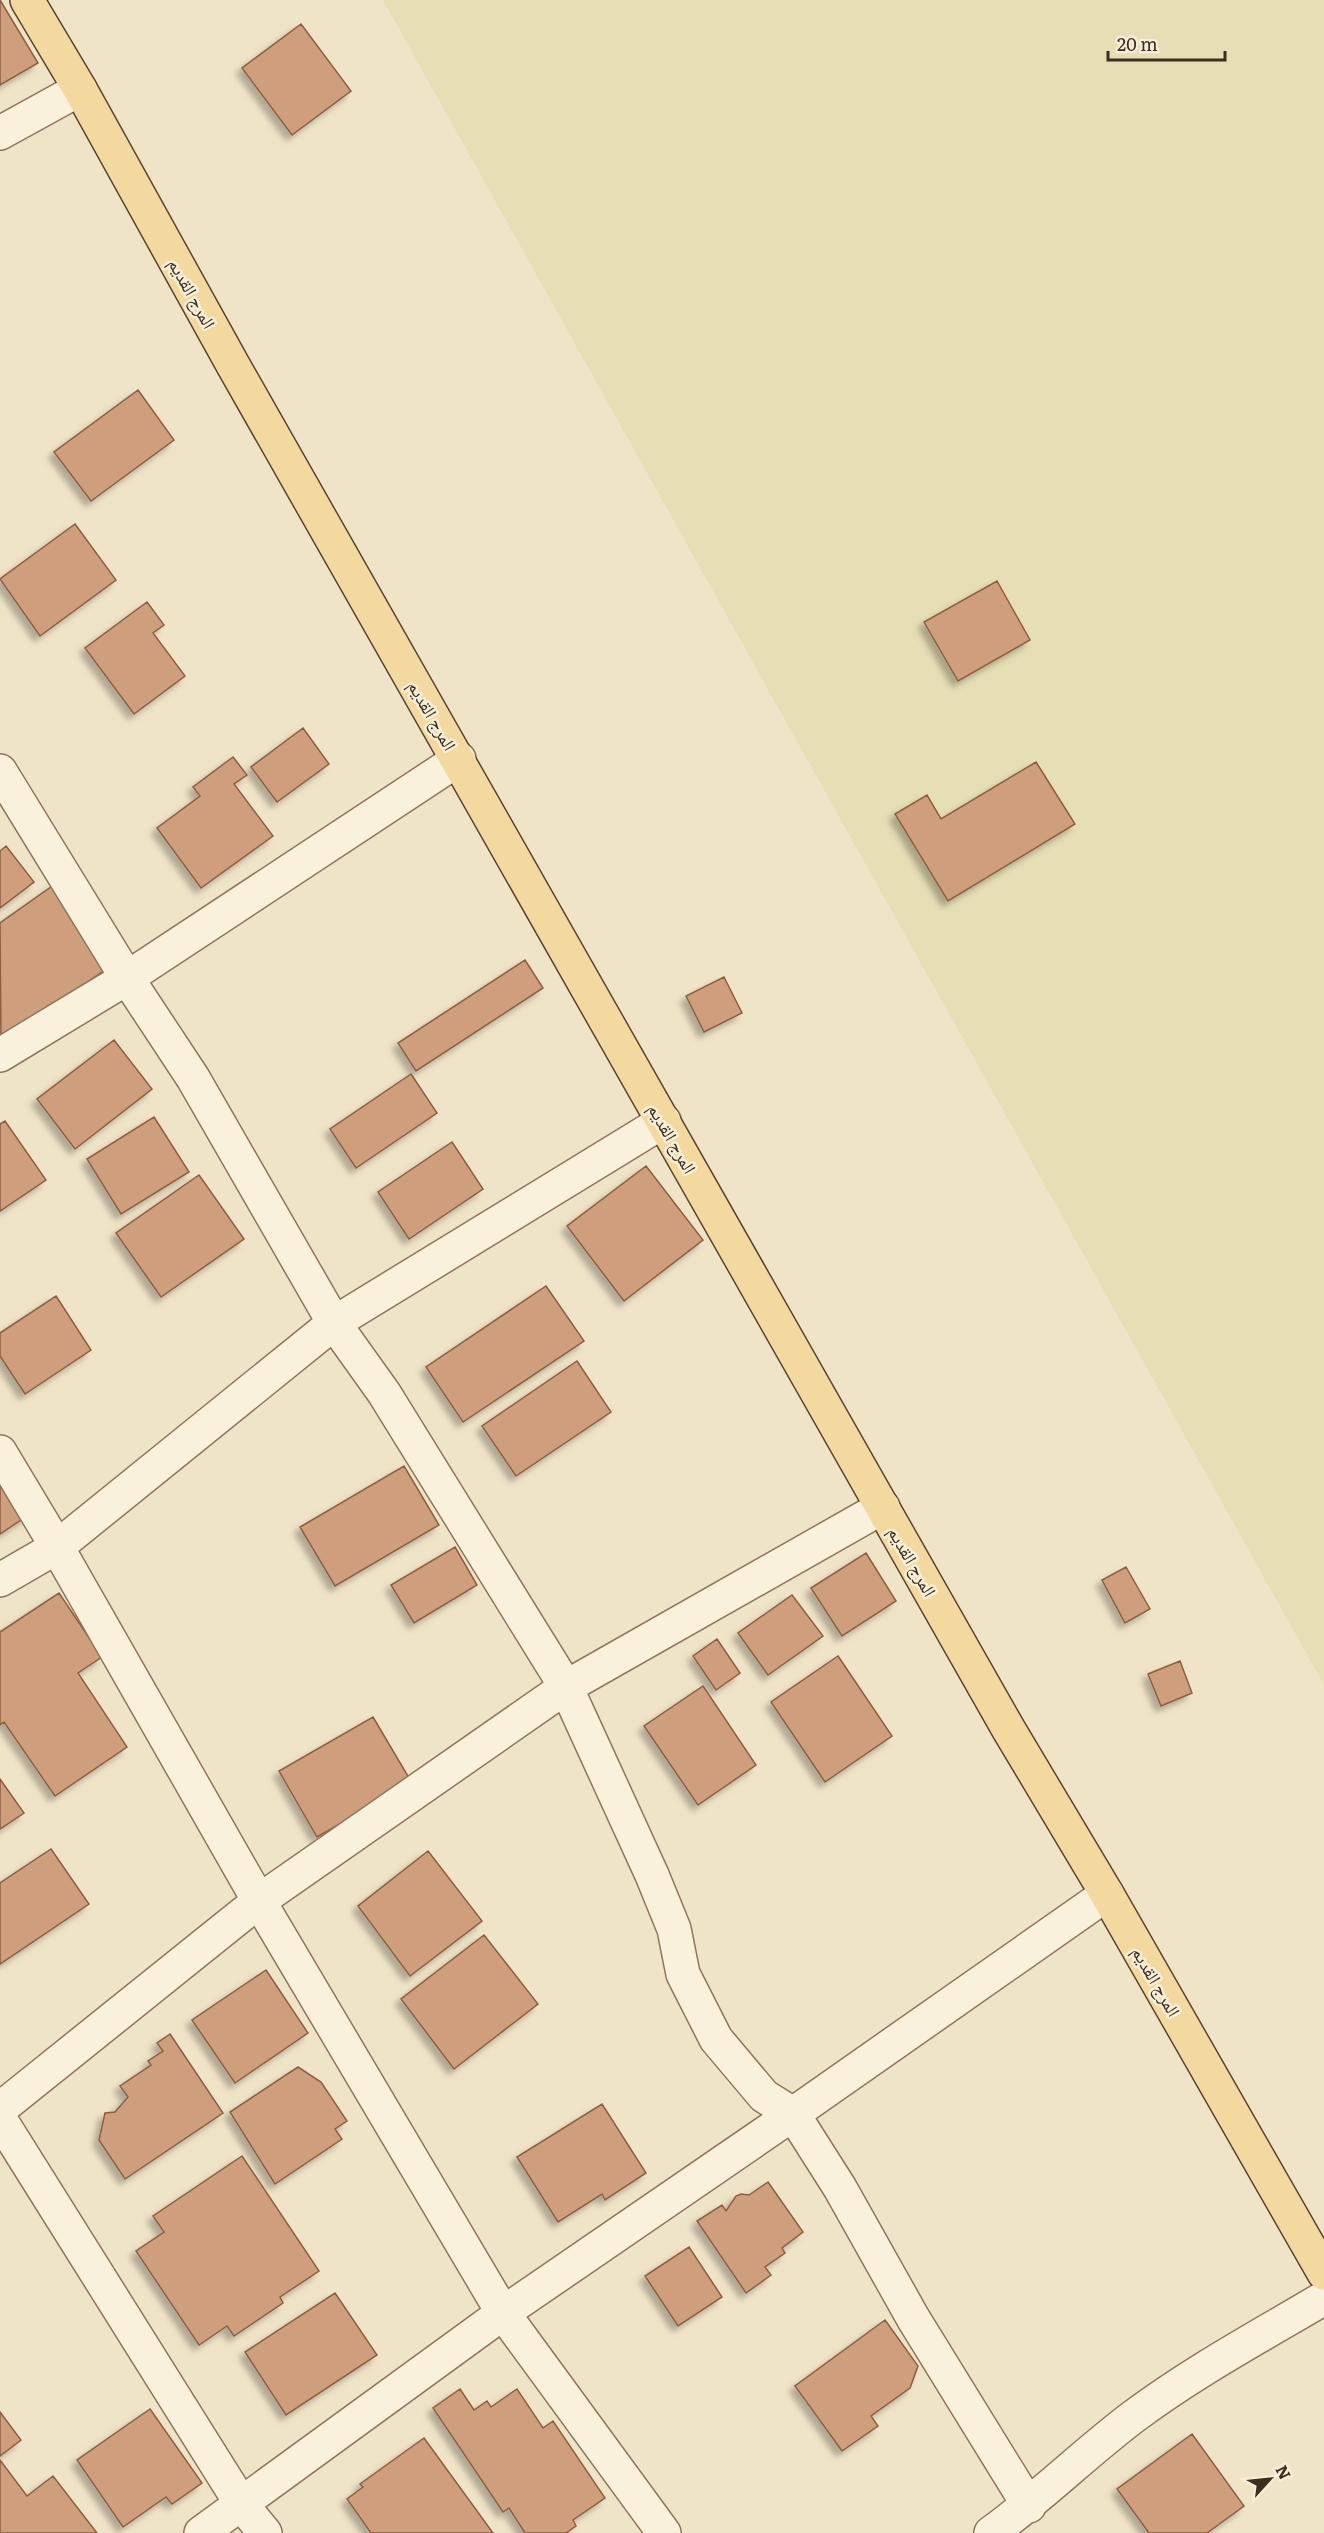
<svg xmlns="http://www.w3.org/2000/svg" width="1324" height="2533" font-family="Literata,'Noto Naskh Arabic',serif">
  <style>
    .farmland { fill: #e6deb5 }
    .building { fill: #cf9f7d; stroke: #8d5f41; stroke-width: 1.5; filter: url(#shadow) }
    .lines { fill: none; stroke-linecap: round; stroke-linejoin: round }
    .minor-casing { stroke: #8d765c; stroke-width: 36 }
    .primary-casing { stroke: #5b4430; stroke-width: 36 }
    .minor { stroke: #faf1dc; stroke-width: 33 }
    .primary { stroke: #f3d9a0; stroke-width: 33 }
    .labels { text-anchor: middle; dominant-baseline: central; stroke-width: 5; stroke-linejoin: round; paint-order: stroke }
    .street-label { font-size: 18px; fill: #3d2e20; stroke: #f7eed8 }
  </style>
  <defs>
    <filter id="shadow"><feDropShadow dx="-5.5" dy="5.5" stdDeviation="3" flood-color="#0004"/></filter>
  </defs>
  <rect width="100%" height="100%" fill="#f0e4c8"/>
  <!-- farmland -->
  <path class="farmland" d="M383 0H1324V1685Z"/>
  <!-- building -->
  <path class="building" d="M0 0 38 63 0 85Z
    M301 24 351 91 292 135 242 68Z
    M138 390 174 440 91 501 54 452Z
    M75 524 116 580 40 636 0 579Z
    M997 581 1030 640 958 681 924 622Z
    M147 602 164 625 153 633 185 676 134 714 85 648Z
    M303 728 329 764 277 802 251 767Z
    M233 757 247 775 234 784 273 836 201 888 157 828 200 796 193 787Z
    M1036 762 1075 824 948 901 895 814 927 795 941 819Z
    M6 846 34 882 0 908V851Z
    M55 884 113 964 1 1044 0 923Z
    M525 960 543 988 416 1071 398 1043Z
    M724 977 742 1013 704 1032 686 996Z
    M114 1040 152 1089 75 1149 37 1099Z
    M411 1074 437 1113 356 1168 330 1129Z
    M154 1117 189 1172 121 1214 87 1159Z
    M5 1121 46 1180 0 1211V1124Z
    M452 1142 483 1189 409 1239 378 1192Z
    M646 1166 703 1240 624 1301 567 1226Z
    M199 1175 244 1239 161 1297 116 1233Z
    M546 1286 584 1341 463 1422 426 1367Z
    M56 1296 91 1350 25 1394 0 1356V1333Z
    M577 1361 611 1412 516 1476 482 1426Z
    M404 1466 439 1525 335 1586 300 1527Z
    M0 1469 30 1514 0 1534Z
    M455 1547 477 1585 414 1623 391 1585Z
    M866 1553 896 1601 842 1636 811 1588Z
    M1126 1567 1150 1609 1125 1623 1102 1580Z
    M59 1593 102 1657 78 1673 127 1747 55 1796 4 1722 0 1725V1632Z
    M792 1595 823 1636 768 1675 738 1633Z
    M717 1639 740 1673 716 1690 693 1656Z
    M838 1656 892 1736 825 1782 771 1702Z
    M1180 1661 1192 1693 1161 1706 1148 1674Z
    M703 1686 756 1765 698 1805 644 1726Z
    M373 1717 412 1783 317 1837 279 1771Z
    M0 1779 24 1813 0 1829Z
    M51 1849 89 1904 0 1964V1883Z
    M428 1851 482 1921 410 1976 358 1906Z
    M484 1935 538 2004 454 2069 401 1999Z
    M266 1970 308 2033 235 2083 192 2020Z
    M170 2034 223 2113 125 2179 99 2140 105 2113 115 2112 128 2097 120 2086 151 2065 148 2061 163 2051 157 2043Z
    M298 2067 321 2082 347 2121 335 2129 342 2139 275 2184 230 2112Z
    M602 2104 646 2173 605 2200 602 2194 558 2222 517 2157Z
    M242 2156 319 2271 280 2297 283 2303 234 2336 227 2326 199 2345 136 2251 164 2232 153 2216Z
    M768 2182 803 2232 782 2248 785 2253 765 2267 771 2275 746 2293 697 2221 722 2205 726 2211 736 2196 741 2194 749 2195Z
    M689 2247 722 2297 678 2326 645 2276Z
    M335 2293 377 2355 286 2415 245 2352Z
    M885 2320 918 2366 910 2388 871 2416 878 2426 842 2451 795 2386Z
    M460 2389 474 2410 487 2401 491 2407 517 2389 543 2428 553 2421 605 2498 573 2520 576 2526 566 2533H525L509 2508 503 2512 433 2408Z
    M150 2409 202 2483 172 2504 166 2497 123 2527 77 2460Z
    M0 2412 21 2440 0 2456Z
    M1192 2434 1244 2506 1207 2533H1149L1117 2489Z
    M424 2438 493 2533H371L347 2499 363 2487 360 2484Z
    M0 2460 27 2496 53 2476 97 2533H0Z"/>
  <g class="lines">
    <!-- minor casing -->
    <g class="minor-casing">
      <path id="minor" d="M0 133 80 89
        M0 771 127 978 193 1078 334 1323 384 1393 566 1687 652 1875 674 1929 683 1974 716 2039 764 2096 793 2114 840 2188 913 2318 1029 2506
        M0 1055 127 978 459 759
        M0 1452 57 1547 259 1901 503 2313 664 2533
        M0 1580 57 1547 334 1323 664 1121
        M0 2109 259 1901 566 1687 883 1507
        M0 2119 242 2505 265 2533
        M201 2533 503 2313 793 2114 1107 1894
        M991 2533C1041 2497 1084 2454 1133 2417 1193 2372 1260 2336 1324 2298"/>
    </g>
    <!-- primary casing -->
    <g class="primary-casing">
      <path id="primary" d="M27 0 80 89 233 365 1009 1730 1107 1894 1324 2273"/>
    </g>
    <!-- minor -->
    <use href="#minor" class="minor"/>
    <!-- primary -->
    <use href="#primary" class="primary"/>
  </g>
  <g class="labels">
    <!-- street labels -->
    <g class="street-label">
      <text transform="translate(193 293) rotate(61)">المرج القديم</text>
      <text transform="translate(433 715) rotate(60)">المرج القديم</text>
      <text transform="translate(673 1138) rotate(60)">المرج القديم</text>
      <text transform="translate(913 1561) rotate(60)">المرج القديم</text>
      <text transform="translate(1157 1981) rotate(60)">المرج القديم</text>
    </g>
  </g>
  <!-- north arrow -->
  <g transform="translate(1270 2479) rotate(63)" stroke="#f7eed8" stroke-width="4.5" paint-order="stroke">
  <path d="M0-4.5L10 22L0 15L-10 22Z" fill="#3d2e20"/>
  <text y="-9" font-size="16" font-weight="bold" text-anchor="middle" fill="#3d2e20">N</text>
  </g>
  <!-- scale -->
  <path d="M1108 51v9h117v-9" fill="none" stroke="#3d2e20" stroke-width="3"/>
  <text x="1117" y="51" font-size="18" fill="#3d2e20" stroke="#f7eed8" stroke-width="4.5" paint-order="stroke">20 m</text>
</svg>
